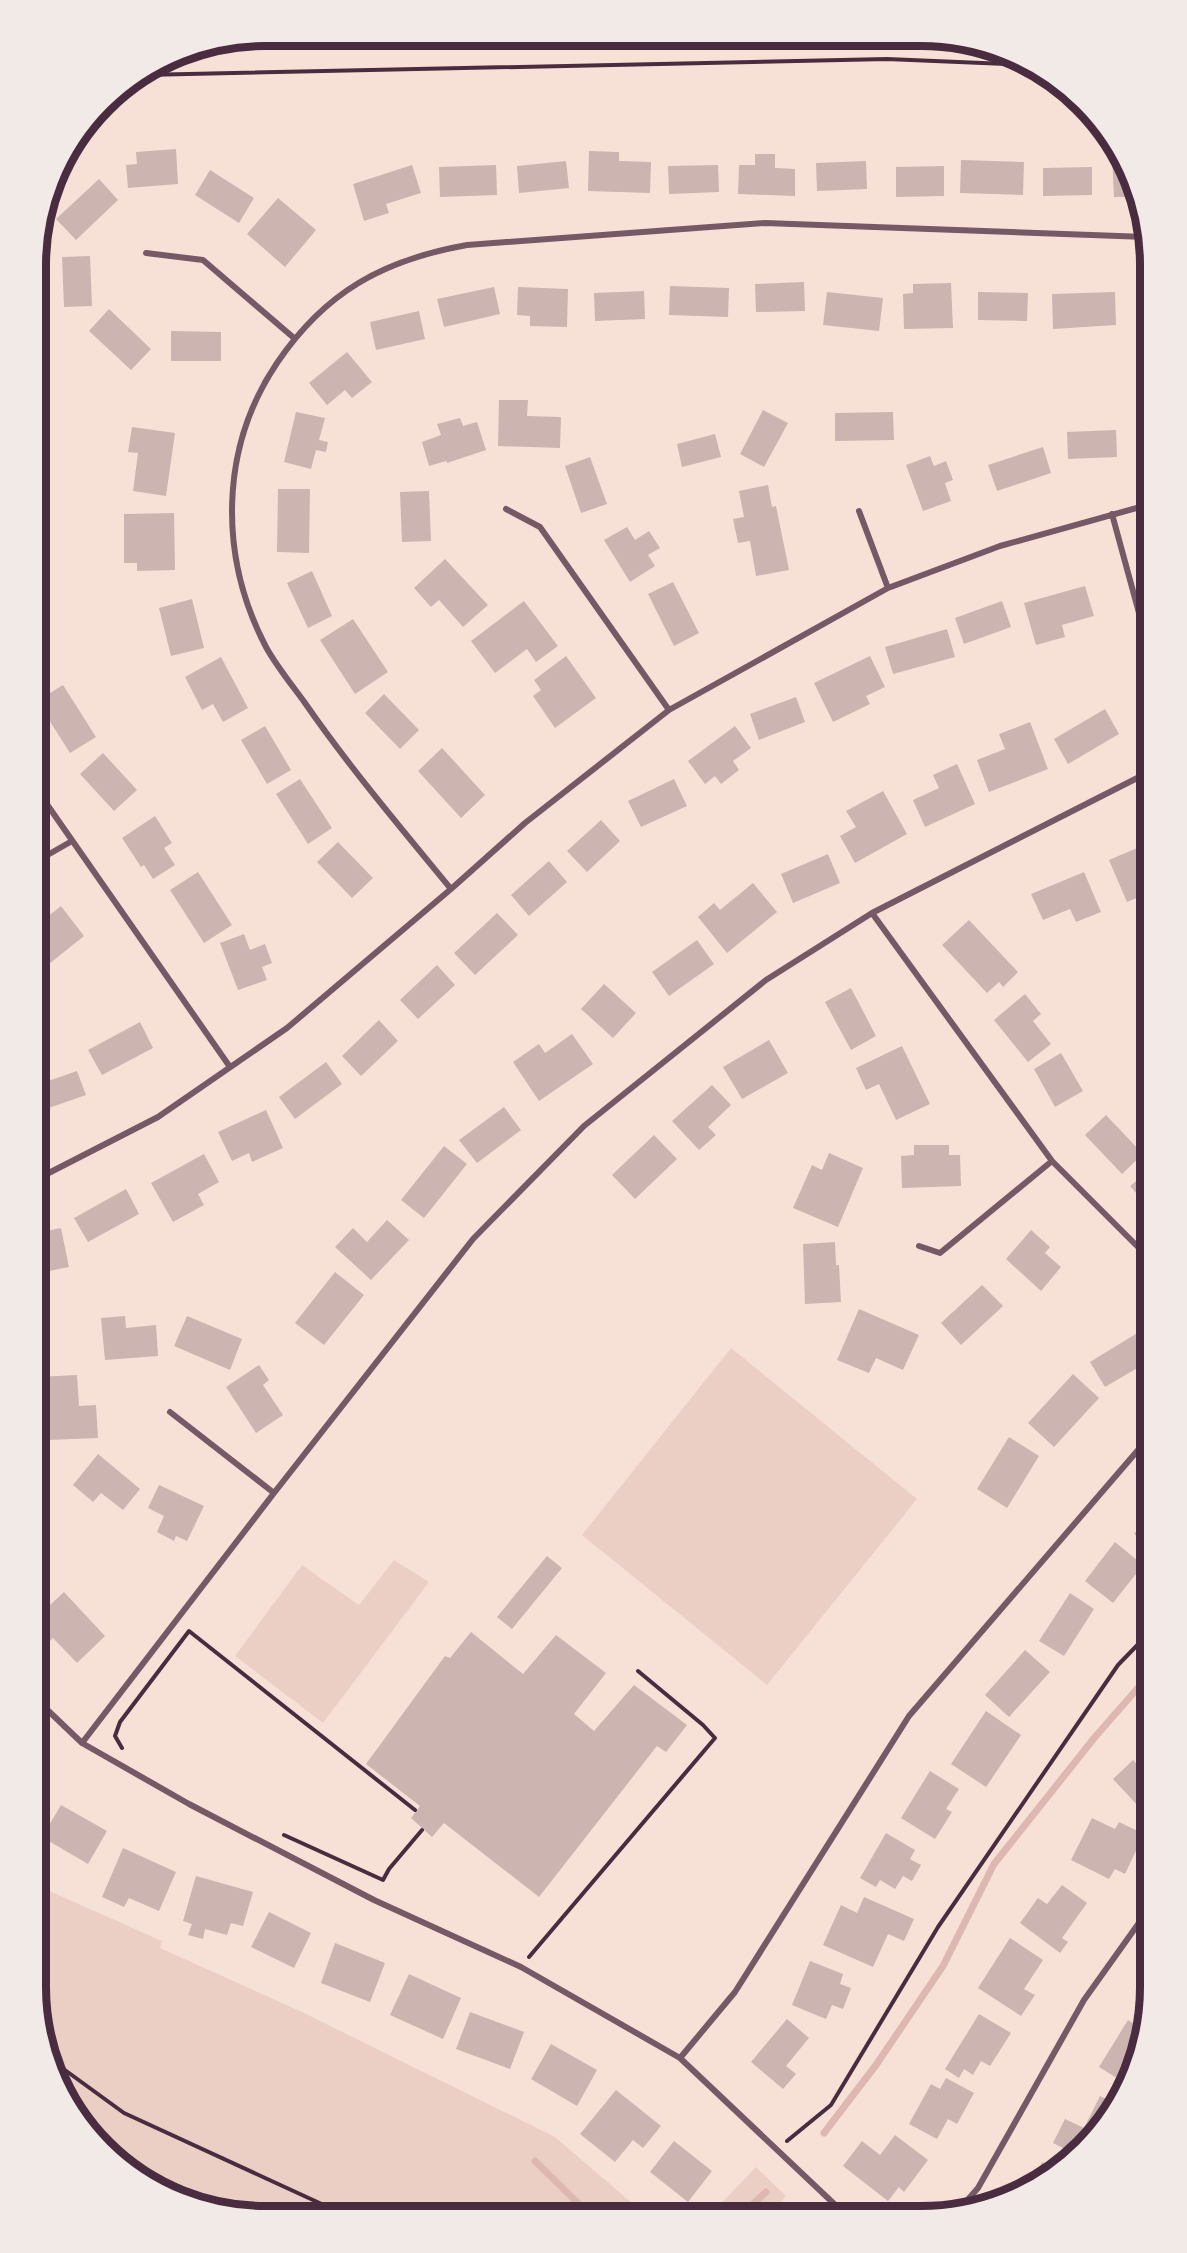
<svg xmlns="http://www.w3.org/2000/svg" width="1187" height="2253" font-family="'Alegreya Sans',sans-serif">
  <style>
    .green { fill: #ebcfc5 }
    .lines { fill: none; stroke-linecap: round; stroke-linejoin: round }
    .stream { stroke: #dcb8b0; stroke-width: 7 }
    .building { fill: #ccb4b1 }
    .path { stroke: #4a2c40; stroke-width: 4 }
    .minor { stroke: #755966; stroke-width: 6 }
    .rim { fill: none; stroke: #4a2c40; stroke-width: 8 }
  </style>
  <rect width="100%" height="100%" fill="#f7e1d7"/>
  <!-- green -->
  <path class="green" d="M731 1348 917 1499 767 1685 582 1535Z
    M394 1560 429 1582 323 1723 235 1656 302 1565 359 1605Z
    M36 1885 162 1941 160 1948 302 2012 555 2137 647 2216 235 2215 177 2199 114 2160 74 2115 48 2061 36 1988Z
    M756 2167 786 2196 768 2217 709 2216Z"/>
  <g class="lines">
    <!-- stream -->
    <path class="stream" d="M824 2133 876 2065 943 1966 994 1864 1095 1737 1151 1673
      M535 2161 591 2216
      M740 2216 766 2192"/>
  </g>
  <!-- building -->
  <path class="building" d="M176 149 178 184 128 188 126 165 137 164 136 152Z
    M589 151 619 152V161L651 162 650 193 588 191Z
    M755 154H775V168L795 169V196L738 194 739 165H755Z
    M1112 156H1121L1140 197H1114Z
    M961 160 1024 162 1023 195 960 193Z
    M566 161 569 188 519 193 517 166Z
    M866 161 867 189 817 191 816 163Z
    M412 165 421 193 386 204 389 213 364 221 353 184Z
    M496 165 497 195 440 197 439 167Z
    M718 165 719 192 669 194 668 166Z
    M944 166V196L896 197V167Z
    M1092 167V195L1043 196V168Z
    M210 170 254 198 239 223 195 195Z
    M99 179 118 200 76 240 56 219Z
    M278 198 316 230 285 267 247 234Z
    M90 256 92 306 64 307 62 257Z
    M804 282 805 311 756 312 755 284Z
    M951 283 953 328 904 329 903 294 913 293V284Z
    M670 286 729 288 728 317 669 315Z
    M494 287 500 314 444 327 437 299Z
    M518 287 568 289 567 327 530 326V316L517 315Z
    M1151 288V317L1139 318 1137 290Z
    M644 291 645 319 595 321 594 293Z
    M827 292 883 298 879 331 823 325Z
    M978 292 1028 293 1027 321 978 320Z
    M1115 292 1116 325 1053 329 1052 294Z
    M109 309 151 349 131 370 89 331Z
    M419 311 425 339 376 350 370 322Z
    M171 331 221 332V361H171Z
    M347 352 372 382 352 398 345 390 327 405 309 383Z
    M499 400H528L527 416 561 417 560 448 498 446Z
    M763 410 788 423 764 467 740 454Z
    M296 412 325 418 319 440 328 442 326 452 316 450 311 469 284 462Z
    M893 412 894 440 835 441V413Z
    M460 418 463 426 477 422 486 450 447 463 446 461 429 466 422 442 441 435 437 424Z
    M1151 421V452L1145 454 1137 424Z
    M132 427 175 433 166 496 133 491 138 453 128 452Z
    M1116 430 1117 457 1068 459 1067 432Z
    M715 434 721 457 682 467 677 444Z
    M1043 447 1051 473 997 491 988 465Z
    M930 456 934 466 946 461 953 480 945 483 951 501 923 511 906 465Z
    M590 457 607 504 581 513 565 466Z
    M768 485 772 507 776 506 789 570 756 576 750 541 738 543 733 519 744 517 739 491Z
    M278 489H310L309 553 277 552Z
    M429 491 431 541 402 542 400 492Z
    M174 513 175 570 137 571V563H124V514Z
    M627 527 635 540 649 531 660 548 648 555 655 566 630 582 604 540Z
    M445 559 488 605 463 627 439 600 431 607 414 588Z
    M312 571 332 616 308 628 287 583Z
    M673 582 699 633 674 646 648 594Z
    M1085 586 1094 616 1062 625 1065 637 1036 645 1024 603Z
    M192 599 204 648 171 656 159 608Z
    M524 601 558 646 536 662 527 649 495 673 471 641Z
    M1002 601 1011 627 964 644 955 618Z
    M353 619 388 672 355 694 320 640Z
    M947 629 955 657 893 674 885 647Z
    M566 656 596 698 555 728 533 696 541 690 534 680Z
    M870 656 885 687 866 696 870 704 833 722 814 683Z
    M221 657 248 708 223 722 213 704 202 710 185 677Z
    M63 685 96 737 70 753 37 701Z
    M384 694 419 730 400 749 365 713Z
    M796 697 805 722 759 740 750 714Z
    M1105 709 1119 734 1068 764 1054 739Z
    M1030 722 1048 769 989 792 977 760 1005 749 999 734Z
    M265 726 291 770 267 784 241 740Z
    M735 726 751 748 733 761 739 770 721 784 715 776 705 784 688 761Z
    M442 748 485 795 461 818 418 771Z
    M103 753 137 790 114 811 80 774Z
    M957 764 975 804 925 827 913 800 939 788 933 775Z
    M300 779 332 828 308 844 276 794Z
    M674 779 687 806 641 827 628 801Z
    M883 791 907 834 855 863 840 836 856 827 846 811Z
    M155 816 172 843 164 848 175 865 153 879 144 865 141 867 122 838Z
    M601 820 620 841 587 872 567 851Z
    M338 842 373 878 352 898 317 862Z
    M1151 842V877L1148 878 1151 892 1127 902 1109 860Z
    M828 854 840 883 793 903 781 874Z
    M549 861 567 882 529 916 511 895Z
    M198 872 232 925 204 943 170 890Z
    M1084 872 1101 912 1076 922 1070 909 1043 920 1031 894Z
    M753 883 777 912 727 953 698 917 714 903 720 910Z
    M61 906 84 936 44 968 37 960V925Z
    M497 913 518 935 475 975 454 953Z
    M969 920 1018 972 1003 987 999 982 987 993 942 945Z
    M244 934 250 950 265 944 272 963 262 967 267 980 238 990 220 943Z
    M697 940 714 964 669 996 652 972Z
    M437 965 455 985 418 1019 400 1000Z
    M604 984 636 1013 613 1038 581 1009Z
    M851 988 876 1036 851 1050 825 1002Z
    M1025 994 1041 1014 1033 1021 1051 1044 1028 1062 994 1020Z
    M379 1020 398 1041 361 1076 342 1056Z
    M140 1022 153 1048 102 1075 88 1050Z
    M572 1034 593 1064 539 1101 513 1062 539 1044 545 1053Z
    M769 1040 788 1073 742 1099 723 1067Z
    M902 1046 930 1104 896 1120 879 1084 866 1090 856 1068Z
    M1061 1053 1083 1091 1055 1107 1034 1069Z
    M326 1062 342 1084 295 1119 279 1097Z
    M77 1071 86 1095 40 1111 37 1103V1085Z
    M712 1085 731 1105 708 1127 716 1135 699 1150 672 1121Z
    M504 1107 521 1130 477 1163 459 1140Z
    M266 1110 283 1148 252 1162 249 1153 232 1161 218 1132Z
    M1106 1115 1143 1154 1122 1174 1085 1135Z
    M654 1135 677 1159 635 1199 612 1175Z
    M914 1145H949V1155H960L961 1186 902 1188 901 1156 914 1155Z
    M444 1146 467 1164 424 1218 401 1200Z
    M829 1153 863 1168 838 1227 793 1208 812 1165 822 1170Z
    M204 1154 219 1182 198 1194 204 1205 173 1222 151 1183Z
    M1151 1169V1210L1130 1186Z
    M126 1189 139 1214 88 1242 74 1218Z
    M387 1220 409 1240 371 1280 335 1247 353 1228 367 1242Z
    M61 1228 69 1267 39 1273 37 1233Z
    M1031 1230 1050 1247 1045 1253 1061 1267 1041 1291 1006 1259Z
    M835 1242 836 1265H839L841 1302 805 1304 803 1244Z
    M335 1272 364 1295 324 1345 295 1323Z
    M982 1285 1003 1306 961 1345 941 1323Z
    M859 1309 919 1335 903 1370 876 1358 869 1373 837 1360Z
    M125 1316 126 1328 156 1325 158 1356 105 1360 101 1318Z
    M187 1316 242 1339 230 1370 174 1346Z
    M1139 1332 1151 1352V1360L1105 1387 1090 1362Z
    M259 1365 269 1380 263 1385 283 1415 256 1433 226 1387Z
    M1073 1374 1099 1398 1054 1447 1028 1423Z
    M77 1375 79 1406 96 1405 98 1438 48 1440 46 1412H37V1377Z
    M1009 1437 1039 1456 1007 1508 977 1489Z
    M98 1454 140 1489 123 1510 101 1493 93 1502 73 1485Z
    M159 1485 204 1506 187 1541 176 1536 174 1541 157 1532 164 1516 148 1508Z
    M1151 1513V1548L1134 1534Z
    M1115 1542 1143 1565 1113 1603 1085 1581Z
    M547 1556 562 1568 512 1629 497 1617Z
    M36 1572 47 1585 36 1595Z
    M64 1592 105 1636 77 1663 53 1638 43 1647 36 1640V1618Z
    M1070 1593 1094 1609 1064 1656 1039 1641Z
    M471 1632 523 1674 556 1635 606 1673 574 1714 594 1731 634 1685 687 1725 666 1752 657 1746 539 1897 444 1823 432 1837 411 1818 420 1806 366 1764 445 1656 450 1658Z
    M1025 1650 1050 1672 1009 1717 985 1695Z
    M986 1711 1021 1735 986 1787 951 1764Z
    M1133 1760 1148 1776 1151 1773V1820L1113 1779Z
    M930 1771 959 1789 946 1809 952 1812 935 1839 901 1818Z
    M61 1805 107 1831 88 1864 42 1837Z
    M1092 1818 1115 1829 1119 1822 1144 1834 1125 1874 1115 1869 1109 1879 1071 1860Z
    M886 1833 915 1850 910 1859 921 1865 912 1881 903 1876 895 1889 880 1880 876 1887 860 1878Z
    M123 1848 176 1872 159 1911 129 1898 124 1907 102 1897Z
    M196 1876 253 1892 243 1926 231 1923 227 1935 205 1929 203 1939 188 1935 192 1924 183 1921Z
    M1062 1885 1087 1903 1062 1938 1068 1942 1060 1953 1020 1923 1038 1898 1047 1904Z
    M864 1897 914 1919 904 1941 888 1934 873 1967 823 1945 841 1905 857 1913Z
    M269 1912 311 1933 294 1968 251 1947Z
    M1010 1938 1043 1960 1024 1989 1035 1995 1021 2016 978 1988Z
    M335 1943 385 1963 370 2002 321 1983Z
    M810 1961 843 1974 840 1984 851 1988 843 2009 832 2005 826 2019 792 2005Z
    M409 1974 461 1998 443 2039 390 2015Z
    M470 2012 524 2032 510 2069 456 2049Z
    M979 2014 1011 2033 990 2066 981 2061 973 2075 964 2069 959 2078 945 2069Z
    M787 2019 809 2038 786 2066 796 2074 783 2089 751 2062Z
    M1128 2020 1144 2030 1134 2075 1128 2085 1099 2067Z
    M551 2044 597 2070 577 2106 531 2079Z
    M946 2078 974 2093 957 2124 948 2119 937 2139 909 2124 931 2084 940 2089Z
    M616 2090 661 2126 643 2148 633 2140 615 2162 580 2134Z
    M1100 2096 1117 2104 1103 2128 1075 2154 1053 2143 1065 2119 1084 2128Z
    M895 2135 928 2160 904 2192 899 2187 888 2201 843 2166 862 2141 880 2155Z
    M674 2141 712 2171 688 2202 650 2172Z
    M1042 2162 1058 2170 1049 2178 1030 2188Z"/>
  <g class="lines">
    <!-- path -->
    <path class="path" d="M143 75 887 59 1030 65
      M122 1748 115 1736 120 1722 189 1631 415 1810
      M284 1835 383 1880 389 1869 422 1830
      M529 1957 715 1738 703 1725 638 1671
      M47 2057 124 2113 326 2206 338 2215
      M787 2141 831 2105 938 1927 1118 1665 1151 1631"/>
    <!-- minor -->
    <path class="minor" d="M146 253 203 260 294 338
      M506 509 540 527 669 710
      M859 511 888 588
      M1112 514 1151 657
      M37 790 230 1067
      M37 861 72 841
      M451 889C401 828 350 768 305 703 292 685 277 667 266 647 219 557 219 449 277 363 325 292 383 260 467 245L765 223 1146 237
      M872 913 1052 1161 1151 1260
      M37 1179 158 1117 287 1028 451 889 525 823 669 710 888 588 1000 546 1151 504
      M919 1246 940 1253 1052 1161
      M170 1412 274 1493
      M36 1699 82 1743 189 1804 374 1900 521 1967 680 2058 848 2217
      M82 1743 274 1493 473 1239 584 1126 766 980 872 913 1151 771
      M680 2058 735 1992 909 1716 1151 1435
      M958 2211 978 2188 1084 2000 1151 1906"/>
  </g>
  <!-- crop -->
  <path d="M0 0H1187V2253H0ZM265 46H921A219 219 0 0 1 1140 265V1987A219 219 0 0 1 921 2206H265A219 219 0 0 1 46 1987V265A219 219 0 0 1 265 46Z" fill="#f1eae7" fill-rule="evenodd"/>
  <path class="rim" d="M265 46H921A219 219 0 0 1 1140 265V1987A219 219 0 0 1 921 2206H265A219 219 0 0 1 46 1987V265A219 219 0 0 1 265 46Z"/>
</svg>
